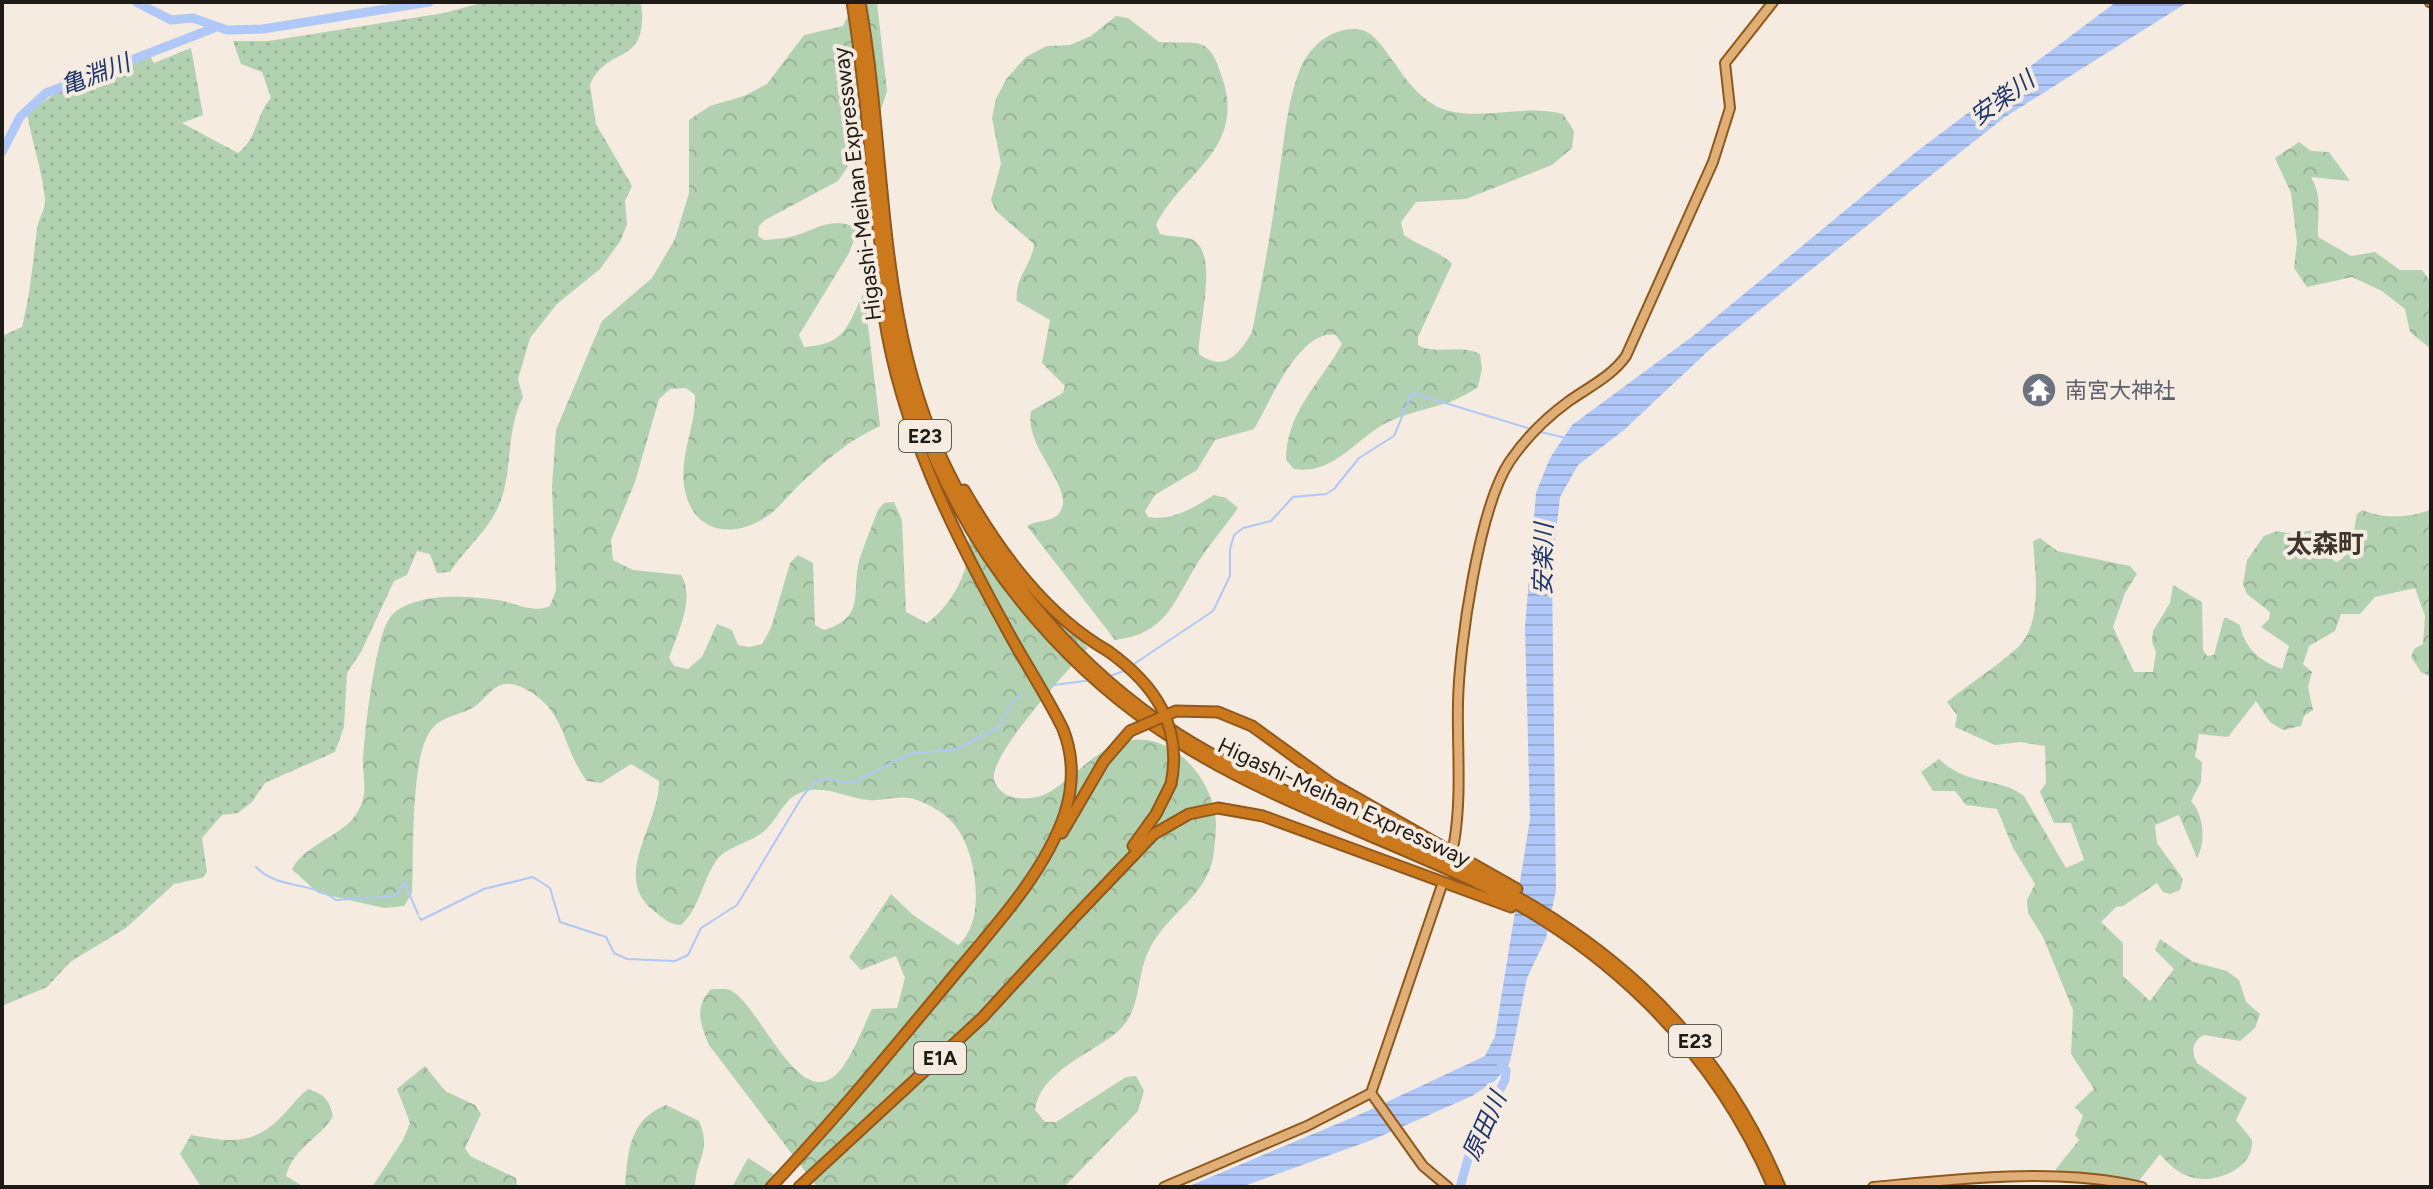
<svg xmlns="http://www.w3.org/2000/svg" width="2433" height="1189" font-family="Figtree,'Noto Sans JP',sans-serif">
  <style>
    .grass { fill: url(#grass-dots) }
    .forest { fill: url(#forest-crowns) }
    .water { fill: url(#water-rules) }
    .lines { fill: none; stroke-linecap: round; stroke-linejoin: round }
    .stream { stroke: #b0c8f7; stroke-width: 2 }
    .river { stroke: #b0c8f7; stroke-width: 9 }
    .major-casing { stroke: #8f581c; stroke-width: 12 }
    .highway-casing { stroke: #8f581c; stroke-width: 13 }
    .major { stroke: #e0af78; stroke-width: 8 }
    .highway { stroke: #cc791e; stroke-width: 9 }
    .highway-bridge-casing { stroke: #8f581c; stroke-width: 13; stroke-linecap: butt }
    .highway-bridge { stroke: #cc791e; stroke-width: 9 }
    .labels { text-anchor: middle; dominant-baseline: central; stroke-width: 8; stroke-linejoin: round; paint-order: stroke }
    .shield { fill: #f5ebe0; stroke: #5e5953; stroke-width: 2 }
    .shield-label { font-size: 20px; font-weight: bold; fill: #1e1b17 }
    .street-label { font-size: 22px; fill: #1e1b17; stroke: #f5ebe0 }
    .worship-label { font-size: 22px; fill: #5b616d; stroke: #f5ebe0; text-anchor: start }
    .water-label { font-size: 24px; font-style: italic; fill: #1f376f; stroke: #f5ebe0 }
    .quarter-label { font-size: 26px; font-weight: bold; fill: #3d362d; stroke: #f5ebe0 }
  </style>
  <defs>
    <pattern id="grass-dots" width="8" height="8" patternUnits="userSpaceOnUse" patternTransform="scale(2)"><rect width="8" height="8" fill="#b2d1b0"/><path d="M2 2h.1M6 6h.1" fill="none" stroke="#99b397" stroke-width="1.8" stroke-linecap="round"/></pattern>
    <pattern id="forest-crowns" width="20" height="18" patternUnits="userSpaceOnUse" patternTransform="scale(2)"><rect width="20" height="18" fill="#b2d1b0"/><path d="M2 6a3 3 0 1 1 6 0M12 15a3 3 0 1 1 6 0" fill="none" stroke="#99b397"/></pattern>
    <pattern id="water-rules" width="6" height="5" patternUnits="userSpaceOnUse" patternTransform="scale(2)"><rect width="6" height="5" fill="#b0c8f7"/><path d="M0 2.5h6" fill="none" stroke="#97abd3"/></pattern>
  </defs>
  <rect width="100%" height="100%" fill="#f5ebe0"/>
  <!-- grass -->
  <path class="grass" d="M485 2H641C649 69 608 43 590 85L596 124 632 186 625 201 627 224 621 240 600 269 557 304 530 338 518 379 523 397C506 430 513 465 501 500 491 529 466 547 450 572L437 573 430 554 417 551 407 575 394 581 361 652 347 673 344 727 335 752 265 783 252 802 238 813 222 815 202 838 207 872 202 878 174 884 126 928 70 962 47 987 2 1006V336L22 327C30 296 33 261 37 229 38 218 46 210 45 199 42 169 32 143 27 113L60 90 150 56 154 63 191 48 203 115 182 123 238 153C257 140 257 112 271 98L262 72 241 64 233 41H269L444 13Z"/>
  <!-- forest -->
  <path class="forest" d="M855 2H877L887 91 876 125 838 181 765 220 759 226 758 236 764 240C772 239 782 239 790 237 815 231 834 213 858 230L849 253 799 335 804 347C847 344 847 326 864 292L880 426C847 441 823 463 797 487 787 497 777 510 766 517 730 541 690 531 684 485 680 451 696 427 695 395L686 388 670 389 659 399 635 482 611 540 613 560 633 570 681 575C696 598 677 634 669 658L674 666 688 669 702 657 717 624 732 630 738 645 749 647 762 644 771 628 790 563 798 555 813 563 815 625 824 630C868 617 850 591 860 558 865 542 872 526 878 510L884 503 894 502 902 520 906 612 927 623C944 611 957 592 964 572 970 552 965 529 982 513L1047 606 1088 648C1066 672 999 745 994 774 992 782 999 790 1005 794 1016 800 1030 799 1041 796 1058 791 1090 757 1110 747 1159 721 1207 767 1215 814 1217 825 1215 840 1214 851 1210 896 1167 912 1149 950 1135 978 1143 1011 1116 1033 1090 1054 1039 1073 1035 1110L1045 1122H1056L1126 1077 1136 1076 1144 1091 1138 1111 1064 1187H817L709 1045C700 1023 694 1008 711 989 716 990 725 988 730 990 761 1004 803 1126 844 1065 856 1048 863 1027 872 1009L897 1008 905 978 896 956 861 970 849 957 891 894 913 915 958 945C986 923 977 858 959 831 951 818 939 810 926 804 900 790 885 804 861 799 837 794 812 781 790 799 780 809 774 823 763 832 750 843 725 847 716 861 702 882 700 907 681 925 670 925 663 918 654 911 610 877 660 824 659 781L631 764 601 783 587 781C562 749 567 713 529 691 501 675 495 688 478 704 463 716 443 714 431 730 410 757 414 856 412 893L404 906 384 908 318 893 292 869C309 838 354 836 363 799 366 788 363 774 363 763 364 735 375 640 389 619 395 609 407 604 419 601 440 594 475 597 498 600 516 603 532 614 550 606L556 590 552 487 556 430 602 321 652 278 675 239 689 193V120L710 106 744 96 767 84 804 35 843 26Z
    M1116 16 1128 18 1159 42C1200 45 1208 32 1223 80 1245 150 1182 173 1156 225L1160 234C1170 237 1182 236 1191 239 1221 251 1197 328 1199 354 1224 373 1240 354 1252 332 1262 282 1271 232 1278 182 1284 145 1286 105 1300 69 1309 46 1335 24 1362 30 1388 37 1404 99 1449 111 1487 120 1523 104 1563 114L1574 131 1572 148 1552 165 1466 199 1416 202 1401 222 1404 235C1417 245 1443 253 1452 264L1418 337V345C1436 356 1459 343 1480 354L1482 368 1478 387C1447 409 1418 407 1386 423 1354 440 1334 475 1294 469L1286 460C1286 412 1320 384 1342 344L1336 335C1300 328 1270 402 1254 429L1215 440 1197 470 1155 495 1145 511 1148 517C1173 521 1193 508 1214 495L1226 498 1238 508C1224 528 1206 548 1194 569 1172 606 1164 634 1115 640L1027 526C1035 520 1053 523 1060 512 1076 488 1023 447 1031 411L1063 393 1065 386 1042 363 1050 320 1017 301C1014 278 1032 265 1034 244L996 211 991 200 1001 164 992 118 996 99 1007 78 1026 57 1047 46 1070 45 1091 36Z
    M2299 142 2311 151 2329 152 2350 181 2311 177C2323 196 2317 217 2318 237L2351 256 2375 252 2400 270H2422L2431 282V349L2410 332 2405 309 2382 291 2352 277 2307 287 2294 268 2297 242 2291 193 2275 158Z
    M2431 509V677L2421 672 2411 657 2414 649 2423 644 2425 616 2415 588 2375 597 2360 614H2341L2335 631 2309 646 2303 664 2312 672 2308 687 2313 710 2304 716 2301 726 2283 730 2270 722 2256 701 2228 737 2199 734 2195 757 2202 762 2201 782 2191 801C2204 814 2206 843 2197 858L2179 815 2155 825 2157 843 2183 879 2180 890 2170 894 2163 892 2157 883 2123 906 2116 907 2101 922 2123 943V976L2150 1001 2174 969 2155 950 2160 939 2193 962 2227 971 2239 980 2246 1002 2260 1014 2255 1028 2240 1041 2204 1035C2192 1041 2191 1052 2197 1063L2247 1098 2236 1120 2252 1140C2255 1168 2214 1185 2191 1177 2179 1174 2167 1163 2160 1154L2138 1182 2112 1175 2057 1174 2056 1169 2079 1140 2075 1135 2083 1116 2075 1107 2094 1089 2071 1054 2073 1010 2043 937 2028 913 2027 900 2035 884 2013 848 1997 809 1966 805 1955 791H1933L1921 772 1939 759C1968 787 1998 776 2024 796L2066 868 2084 860 2071 823H2054L2040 792 2046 783 2045 746 2020 742 1995 745 1955 727 1957 715 1947 702C1970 683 1995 668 2016 649 2044 625 2035 571 2033 541L2040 538 2057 551 2130 566 2137 574 2125 593 2113 627 2134 672H2153L2156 652 2152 642 2153 631 2170 603 2173 585 2202 602 2203 650 2207 656 2214 655 2224 618H2227L2240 625C2244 648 2261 662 2282 669L2289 646 2261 627 2269 619 2270 612 2247 594 2243 584 2247 560 2264 536 2277 531 2292 534 2319 529 2324 553 2336 562C2355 555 2353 530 2357 514L2363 510C2381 519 2413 518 2431 509Z
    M425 1066 445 1091 475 1105 481 1114 465 1148 470 1156 516 1178 517 1187H372L403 1140 410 1123 397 1089Z
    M308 1089C324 1094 330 1100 333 1117 319 1138 292 1150 286 1176L304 1187H201L180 1154 191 1135C219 1140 247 1146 271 1126 285 1116 294 1100 308 1089Z
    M666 1105 699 1121C712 1151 696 1158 695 1187H625C628 1151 629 1120 666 1105Z
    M748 1158 775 1175 778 1187H732Z"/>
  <!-- water -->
  <path class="water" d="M2116 2H2188L2005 117 1708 351 1624 430 1578 465 1560 497 1552 569 1556 890 1546 938 1527 978 1510 1062 1496 1080 1472 1096 1372 1140 1241 1187H1187L1363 1113 1453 1071 1485 1056 1495 1036 1530 819 1525 627 1536 493 1550 458 1572 425 1693 336 1916 152Z"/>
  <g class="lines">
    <!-- stream -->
    <path class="stream" d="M1541 432 1566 438
      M1131 666 1213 611 1230 576V549L1234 535 1243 528 1271 521 1293 497 1326 494 1334 489 1359 458 1394 436 1412 393 1531 429
      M1110 676 1126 670
      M1054 685 1092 680
      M256 867C278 890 311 881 336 900L395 896 404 882 418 914
      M419 917 421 920 484 889 533 877 550 888 560 922 606 937 614 953 627 959 675 961 688 955 701 928 737 905 802 797 814 783 824 779 852 783 909 754 957 749 999 727 1014 700 1024 693"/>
    <!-- river -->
    <path class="river" d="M136 2 171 20 193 18 227 30 263 29 429 2
      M2 152 20 117 46 93 214 28
      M1460 1187 1472 1145 1505 1080 1506 1070 1501 1066"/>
    <!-- major casing -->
    <g class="major-casing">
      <path id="major" d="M1454 843C1462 796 1457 750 1458 703 1459 646 1479 507 1510 461 1525 439 1547 417 1569 401 1589 387 1612 376 1626 356L1713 162 1730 108 1725 63 1773 2
        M1371 1093 1442 885
        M1164 1187 1307 1126 1371 1093 1423 1166 1448 1187
        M1873 1187C1959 1179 2056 1167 2142 1187"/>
    </g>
    <!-- highway casing -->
    <g class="highway-casing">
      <path id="highway" d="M852 2C878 157 870 316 936 462 986 575 1071 674 1175 740 1264 797 1365 831 1460 875 1600 939 1712 1044 1773 1187
        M860 2C888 158 875 323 947 469 999 576 1078 669 1178 734 1258 785 1347 816 1434 855 1592 925 1712 1024 1780 1187
        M2430 2H2431
        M964 490C1000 552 1045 615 1108 651
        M1218 712 1252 726 1332 784 1517 889
        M1062 833 1104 761 1130 731
        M1133 846 1156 814 1171 784
        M1071 921 1154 834 1189 814 1218 808 1263 816 1511 907
        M771 1187C834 1120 893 1049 951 979 992 929 1044 875 1065 813 1074 784 1074 757 1063 729 1046 694 1024 662 1006 628 952 530 901 427 884 316
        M799 1187 983 1017 1073 919"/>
    </g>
    <!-- major -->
    <use href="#major" class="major"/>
    <!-- highway -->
    <use href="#highway" class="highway"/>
    <!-- highway-bridge casing -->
    <g class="highway-bridge-casing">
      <path id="highway-bridge" d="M1108 651C1154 684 1183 725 1171 784
        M1130 731 1176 711 1218 712"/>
    </g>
    <!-- highway-bridge -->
    <use href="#highway-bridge" class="highway-bridge"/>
  </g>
  <!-- icons -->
  <defs>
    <g id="temple-disc" transform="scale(1.8)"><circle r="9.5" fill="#6b7280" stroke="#f5ebe0"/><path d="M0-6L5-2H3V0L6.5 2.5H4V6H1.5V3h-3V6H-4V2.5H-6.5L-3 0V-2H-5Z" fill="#fff"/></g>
  </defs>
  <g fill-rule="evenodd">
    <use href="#temple-disc" x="2039" y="390"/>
  </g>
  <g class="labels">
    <!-- shield labels -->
    <g class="shield">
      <rect x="899" y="420" width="52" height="32" rx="6"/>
      <rect x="1669" y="1025" width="52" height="32" rx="6"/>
      <rect x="914" y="1042" width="52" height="32" rx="6"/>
    </g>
    <g class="shield-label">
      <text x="925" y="436">E23</text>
      <text x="1695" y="1041">E23</text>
      <text x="940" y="1058">E1A</text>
    </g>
    <!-- street labels -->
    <g class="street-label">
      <text transform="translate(857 184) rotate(-97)">Higashi-Meihan Expressway</text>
      <text transform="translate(1344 802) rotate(25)">Higashi-Meihan Expressway</text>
    </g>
    <!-- worship labels -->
    <g class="worship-label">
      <text x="2065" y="390">南宮大神社</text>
    </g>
    <!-- water labels -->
    <g class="water-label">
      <text transform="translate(95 74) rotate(-21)">亀淵川</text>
      <text transform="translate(2002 98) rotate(-36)">安楽川</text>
      <text transform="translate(1543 559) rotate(-89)">安楽川</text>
      <text transform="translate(1484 1126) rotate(-66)">原田川</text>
    </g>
    <!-- quarter labels -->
    <g class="quarter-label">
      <text x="2325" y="544">太森町</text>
    </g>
  </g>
  <!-- border -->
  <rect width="2433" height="1189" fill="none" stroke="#1e1b17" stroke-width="8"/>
</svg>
